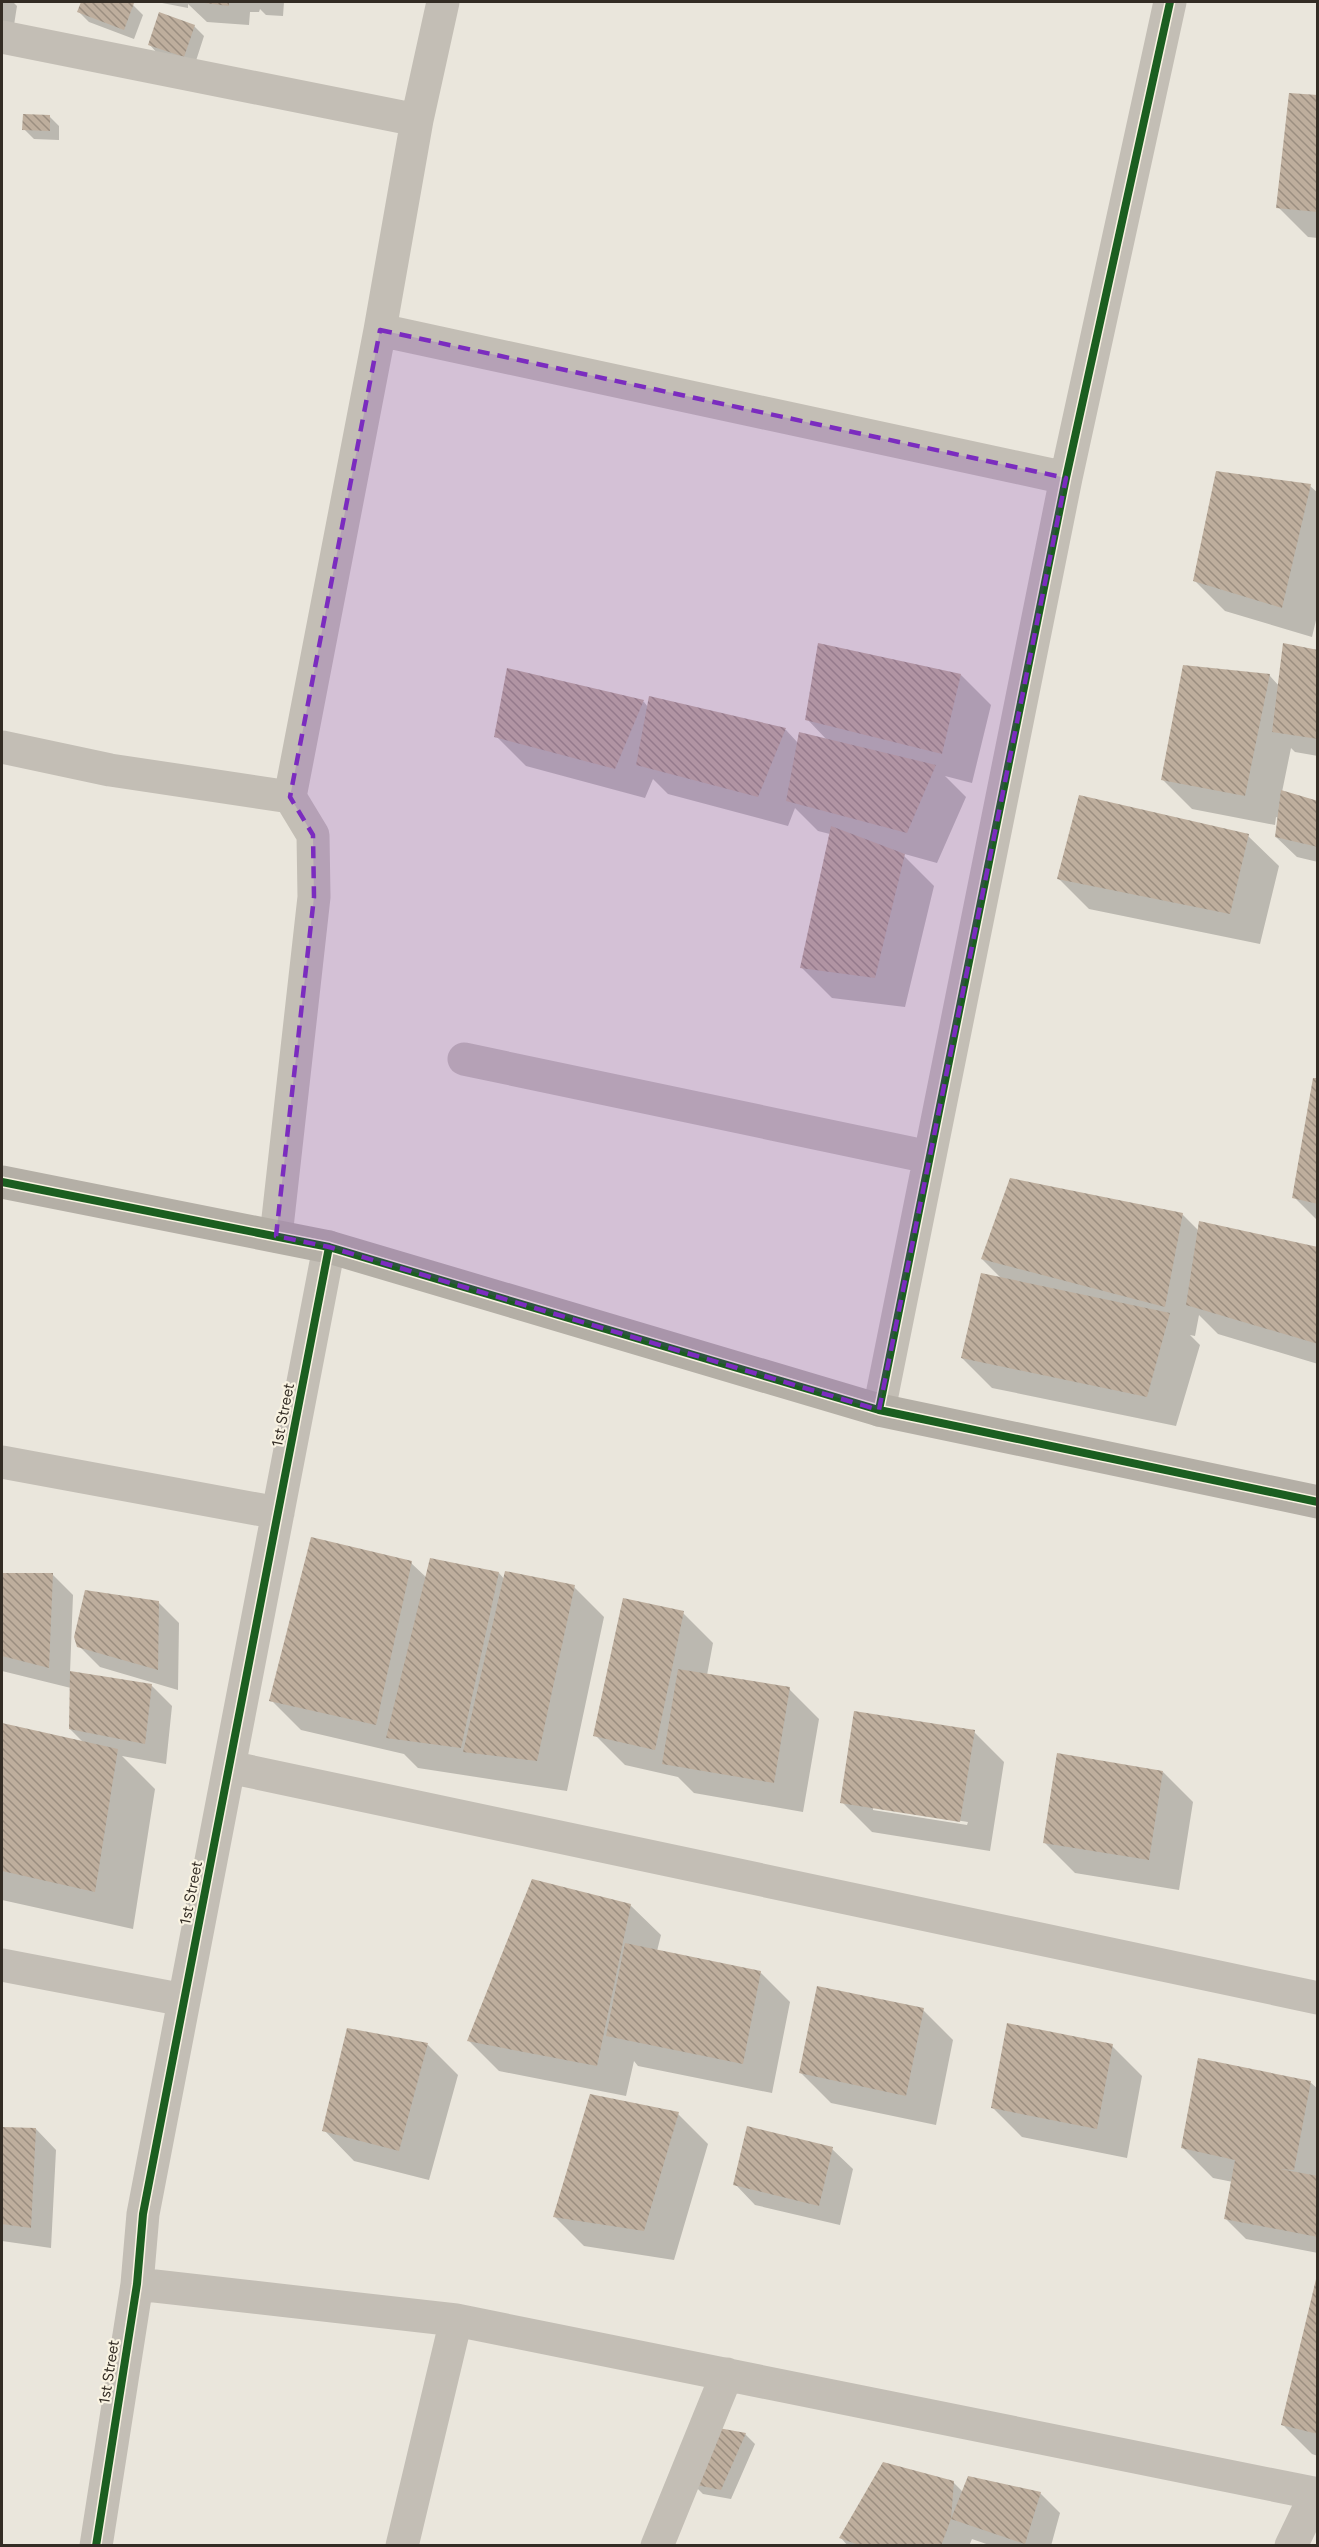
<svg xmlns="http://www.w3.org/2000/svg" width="1319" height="2547" font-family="Figtree,sans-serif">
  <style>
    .shadow { fill: #0003; fill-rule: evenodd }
    .building { fill: url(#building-back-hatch) }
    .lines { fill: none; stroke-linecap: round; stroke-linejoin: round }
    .street { stroke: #c3beb5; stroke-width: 33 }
    .secondary { stroke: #b4afa6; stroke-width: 33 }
    .cycleway-casing { stroke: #f9f3e2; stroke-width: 11 }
    .cycleway { stroke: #1b5e20; stroke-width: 8 }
    .marked { fill: #7b2cbf; fill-opacity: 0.2; stroke: #7b2cbf; stroke-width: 4.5; stroke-dasharray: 12 8; stroke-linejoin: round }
    .labels { text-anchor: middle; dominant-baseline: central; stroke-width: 4.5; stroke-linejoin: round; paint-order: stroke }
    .street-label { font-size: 15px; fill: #332c24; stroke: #f9f3e2 }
  </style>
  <defs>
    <pattern id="building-back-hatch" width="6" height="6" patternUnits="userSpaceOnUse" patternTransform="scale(1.5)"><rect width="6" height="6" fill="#beae9d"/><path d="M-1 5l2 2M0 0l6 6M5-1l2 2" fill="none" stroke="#9b8e80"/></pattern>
  </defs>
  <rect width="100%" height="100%" fill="#eae6dc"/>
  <!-- shadow -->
  <path class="shadow" d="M2 2H13L17 6 14 25 2 23Z
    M82 2H124L133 5 143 15 134 39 89 22 79 12Z
    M157 2H284L283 16 266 15 260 9 259 12H250L249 25 207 22 188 4V8Z
    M194 26 204 36 194 67 159 55 149 44Z
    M1318 96V238L1308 237 1278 207Z
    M49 116 59 126V140L34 139 24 129Z
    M1310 486 1318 493V612L1312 637 1225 611 1195 581Z
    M1318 652V756L1295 752 1291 748 1282 792 1318 802V862L1297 857 1276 837 1279 818 1276 817 1275 825 1192 809 1162 779 1184 666 1270 676 1279 686Z
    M508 670 644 702 648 707 650 698 786 730 798 743 828 741 807 719 961 675 991 705 972 783 945 776 966 797 937 863 901 853 934 886 905 1007 832 998 802 968 830 834 818 831 795 808 788 826 668 794 653 779 645 798 526 766 496 736Z
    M1248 836 1279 866 1260 944 1089 909 1059 879Z
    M1318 1080V1221L1294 1197Z
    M1182 1214 1199 1231 1318 1249V1364L1218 1334 1199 1315 1195 1336 1190 1335 1200 1345 1176 1426 992 1388 962 1358 1002 1279 982 1259Z
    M411 1563 427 1578 499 1573 505 1580 574 1587 604 1617 567 1791 418 1768 404 1754 301 1730 271 1700Z
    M2 1574H52L73 1595 70 1673 152 1686 172 1706 166 1764 122 1756 155 1789 133 1929 2 1900V1725L84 1743 70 1729 71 1688 2 1671Z
    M158 1602 179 1623 178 1690 100 1667 79 1646Z
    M683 1613 713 1643 707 1675 789 1689 819 1719 803 1812 694 1793 678 1777 625 1765 595 1735Z
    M974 1732 1004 1762 990 1851 872 1832 842 1802ZM873 1807 968 1822 967 1825 873 1810Z
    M1163 1772 1193 1802 1179 1890 1075 1873 1045 1843Z
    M630 1905 661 1935 657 1951 760 1972 790 2002 772 2093 638 2066 634 2061 626 2096 499 2071 469 2041Z
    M923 2010 953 2040 936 2125 831 2103 801 2073Z
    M348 2030 428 2045 458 2075 429 2180 354 2161 324 2130Z
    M1112 2046 1142 2076 1127 2158 1022 2137 992 2107Z
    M1310 2082 1318 2089V2253L1246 2239 1226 2219 1233 2182 1213 2178 1183 2148Z
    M678 2114 708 2144 674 2260 584 2246 554 2216Z
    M2 2128 36 2129 56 2150 51 2248 2 2241Z
    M832 2149 853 2169 840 2225 755 2205 735 2184Z
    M1318 2278V2456L1312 2454 1282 2424Z
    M745 2434 755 2444 731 2499 703 2494 693 2484Z
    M953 2482 963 2492 1040 2493 1060 2513 1051 2546H992L972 2539 969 2546H848L841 2538Z"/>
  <!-- building -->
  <path class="building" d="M81 2H128L134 3 124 30 77 12Z
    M196 2H229V6Z
    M159 12 195 25 184 57 148 45Z
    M1289 93 1318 95V212L1276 208Z
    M23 114 50 115V131L22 130Z
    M1216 471 1311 484 1282 608 1193 581Z
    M818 643 961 674 942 754 805 720Z
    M1283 643 1318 650V739L1272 732Z
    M1183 665 1270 674 1245 796 1161 780Z
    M507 668 644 700 615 769 494 737Z
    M649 696 786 728 758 797 636 765Z
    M799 732 936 765 907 833 786 801Z
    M1281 790 1318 801V847L1275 837Z
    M1079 795 1249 834 1230 914 1057 879Z
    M831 826 905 854 875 978 800 968Z
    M1313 1078H1318V1204L1292 1198Z
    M1010 1178 1183 1213 1165 1307 981 1259Z
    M1199 1221 1318 1247V1344L1186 1305Z
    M981 1273 1170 1313 1147 1397 961 1358Z
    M311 1537 412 1561 376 1725 269 1701Z
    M430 1558 499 1572 461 1748 386 1738Z
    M505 1571 575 1585 537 1761 463 1752Z
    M2 1573H53L49 1668 2 1656Z
    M85 1590 159 1601 158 1670 77 1647 74 1637Z
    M623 1598 684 1611 655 1750 593 1736Z
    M678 1669 790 1687 774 1783 662 1764Z
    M70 1671 152 1684 145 1744 69 1729Z
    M854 1711 975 1730 960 1822 840 1803Z
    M2 1723 118 1749 95 1892 2 1871Z
    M1057 1753 1163 1771 1149 1860 1043 1843Z
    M532 1879 631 1904 597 2066 467 2041Z
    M625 1943 761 1971 743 2064 606 2036Z
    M817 1986 924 2008 906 2096 799 2073Z
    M1007 2023 1113 2044 1097 2129 991 2108Z
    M347 2028 428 2043 399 2151 322 2131Z
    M1198 2058 1311 2081 1294 2170 1280 2169 1318 2176V2237L1224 2219 1235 2160 1181 2148Z
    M590 2094 679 2112 644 2231 553 2217Z
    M747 2126 833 2147 819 2206 733 2185Z
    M2 2127 36 2128 31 2228 2 2224Z
    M1317 2275H1318V2434L1281 2425Z
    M713 2427 746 2433 721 2490 692 2484Z
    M883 2462 954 2481 951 2519 941 2546H862L839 2538Z
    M968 2476 1041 2492 1025 2544 951 2519Z"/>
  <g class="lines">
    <!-- street -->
    <path class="street" d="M2 37 417 120
      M380 330 1066 478
      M2 747 110 770 290 797 313 835 314 897 276 1236
      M290 797 380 330 417 120 443 2
      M464 1059 929 1157
      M879 1410 1066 478 1170 2
      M2 1462 278 1513
      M229 1767 1318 1998
      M2 1965 184 2000
      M137 2284 456 2320 1318 2494
      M96 2546 137 2284 143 2214 329 1247
      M402 2546 456 2320
      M657 2546 727 2374
      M1291 2546 1316 2494"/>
    <!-- secondary -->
    <path class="secondary" d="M2 1182 329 1247 879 1410 1318 1502"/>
    <!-- cycleway casing -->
    <g class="cycleway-casing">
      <path id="cycleway" d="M2 1182 329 1247 879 1410 1318 1502
        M879 1410 1066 478 1170 2
        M96 2546 137 2284 143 2214 329 1247"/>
    </g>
    <!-- cycleway -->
    <use href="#cycleway" class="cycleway"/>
  </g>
  <!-- marked area -->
  <path class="marked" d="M380 330 1066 478 879 1410 329 1247 276 1236 314 897 313 835 290 797Z"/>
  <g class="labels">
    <!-- street labels -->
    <g class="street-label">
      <text transform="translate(283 1415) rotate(-79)">1st Street</text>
      <text transform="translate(191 1893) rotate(-79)">1st Street</text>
      <text transform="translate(109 2372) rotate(-81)">1st Street</text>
    </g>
  </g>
  <!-- border -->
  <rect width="1319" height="2547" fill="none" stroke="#332c24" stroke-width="6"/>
</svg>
